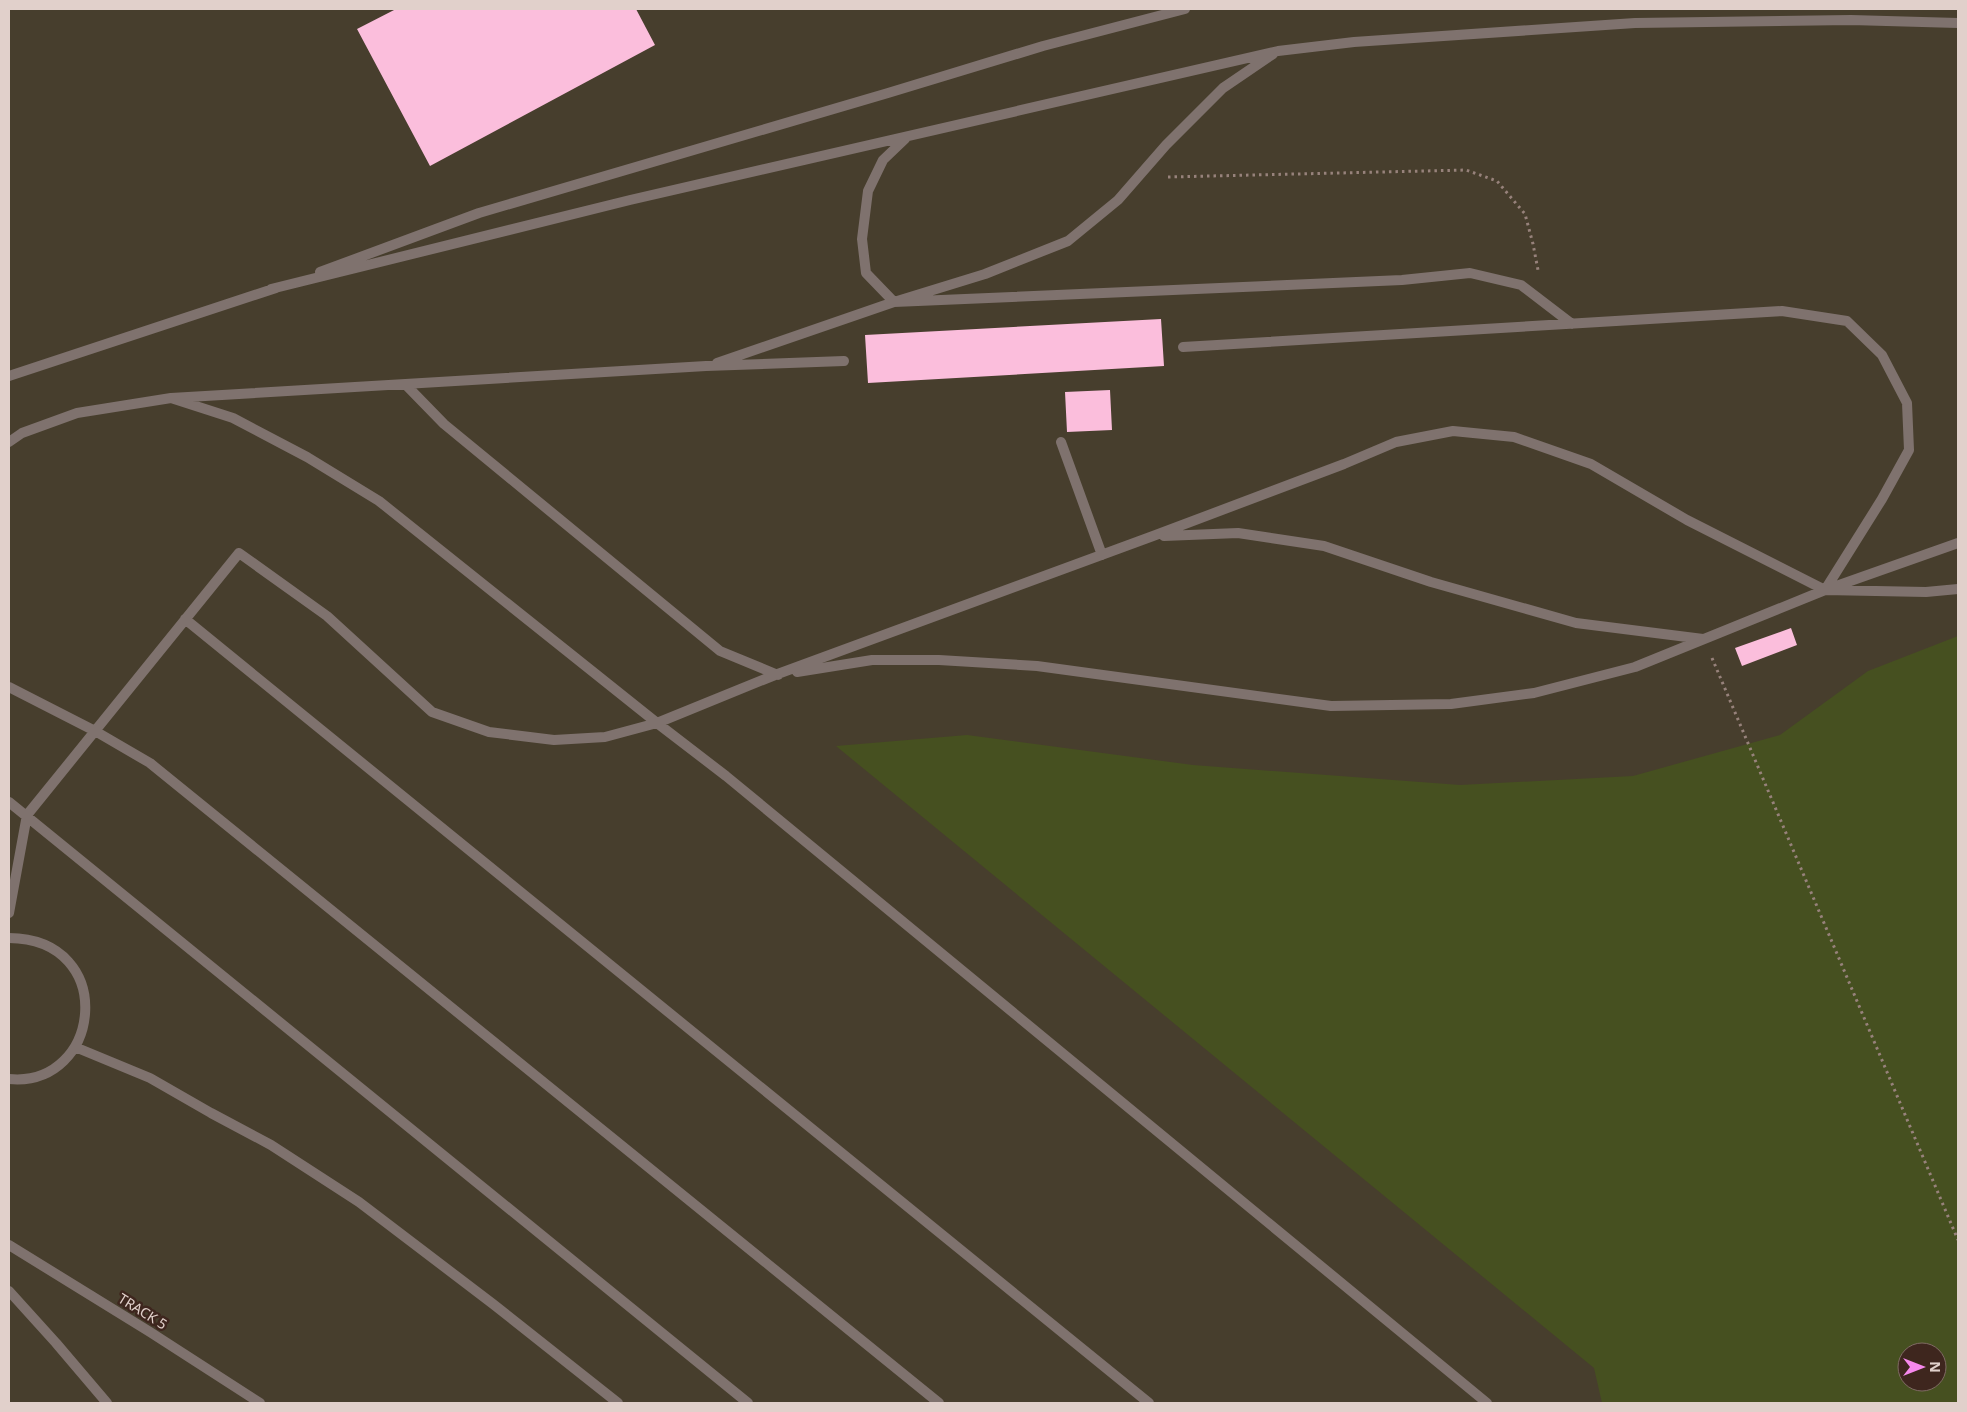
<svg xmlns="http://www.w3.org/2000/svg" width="1967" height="1412" font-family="'Noto Sans',sans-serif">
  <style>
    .industrial { fill: #473e2d; fill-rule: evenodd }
    .green { fill: #465020; fill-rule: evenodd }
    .building { fill: #fbbedc }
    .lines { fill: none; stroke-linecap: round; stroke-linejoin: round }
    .path { stroke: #97827b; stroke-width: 3; stroke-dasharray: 2.5 4; stroke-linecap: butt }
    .lane { stroke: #7f726e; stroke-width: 10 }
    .labels { text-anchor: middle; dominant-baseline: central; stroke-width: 5; stroke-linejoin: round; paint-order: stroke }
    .street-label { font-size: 14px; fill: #e1d0cb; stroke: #3e261e }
  </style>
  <rect width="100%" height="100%" fill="#493028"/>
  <!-- industrial -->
  <path class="industrial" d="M9 9H1958V1403H9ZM1907 1352H1937V1382H1907Z"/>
  <!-- green -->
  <path class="green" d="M1958 636V1403H1602L1594 1368 836 746 967 735 1193 765 1460 785 1633 776 1780 735 1868 671ZM1907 1352H1937V1382H1907Z"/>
  <!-- building -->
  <path class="building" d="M396 9H636L655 45 430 166 357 29Z
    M1161 319 1164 366 868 383 865 335Z
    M1110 390 1112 430 1067 432 1065 392Z
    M1791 628 1797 645 1742 666 1735 648Z"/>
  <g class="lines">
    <!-- path -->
    <path class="path" d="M1168 177 1466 170 1497 181 1525 214 1533 244 1538 270
      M1712 658 1958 1240"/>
    <!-- lane -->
    <path class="lane" d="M905 139 883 160 868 191 862 239 866 273 894 302 1402 280 1470 273 1521 285 1572 324
      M320 272 479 213 888 93 1043 46 1185 9
      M271 289 630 200 1278 51 1354 42 1635 23 1851 20 1958 23
      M1183 347 1782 311 1847 321 1882 355 1907 403 1909 450 1882 499 1825 590
      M717 363 894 302 985 274 1068 241 1118 200 1166 145 1223 88 1273 54
      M9 376 276 288
      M406 385 444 424 720 651 778 675
      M171 398 233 418 307 457 379 501 657 723 726 776 1487 1403
      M9 442 22 433 77 413 171 398 706 366 844 361
      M1061 442 1102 555
      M1164 536 1238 533 1324 546 1431 582 1576 623 1703 639
      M185 619 1149 1403
      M797 672 872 660H939L1037 666 1331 706 1451 704 1534 693 1635 667 1825 590 1958 543
      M9 687 95 731 150 763 939 1403
      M9 802 748 1403
      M9 913 27 815 239 553 327 616 432 712 489 732 554 740 605 737 657 723 775 675 1153 536 1344 464 1396 442 1453 431 1514 437 1591 464 1687 520 1825 590 1926 592 1958 589
      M9 938C119 939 102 1088 9 1079
      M75 1047 150 1078 211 1113 271 1145 359 1202 493 1304 618 1403
      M9 1245 150 1332 260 1403
      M9 1291 56 1343 107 1403"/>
  </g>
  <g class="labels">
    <!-- street labels -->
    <g class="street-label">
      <text transform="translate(143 1311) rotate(32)">TRACK 5</text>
    </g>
  </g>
  <!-- border -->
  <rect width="1967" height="1412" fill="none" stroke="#e1d0cb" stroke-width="20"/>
  <!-- north arrow -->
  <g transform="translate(1922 1367) rotate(90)"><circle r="24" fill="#3e261e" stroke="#7f6a63"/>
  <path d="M0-4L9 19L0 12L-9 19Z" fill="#f688ec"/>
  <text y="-8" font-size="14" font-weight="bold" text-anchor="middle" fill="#e1d0cb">N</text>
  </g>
</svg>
